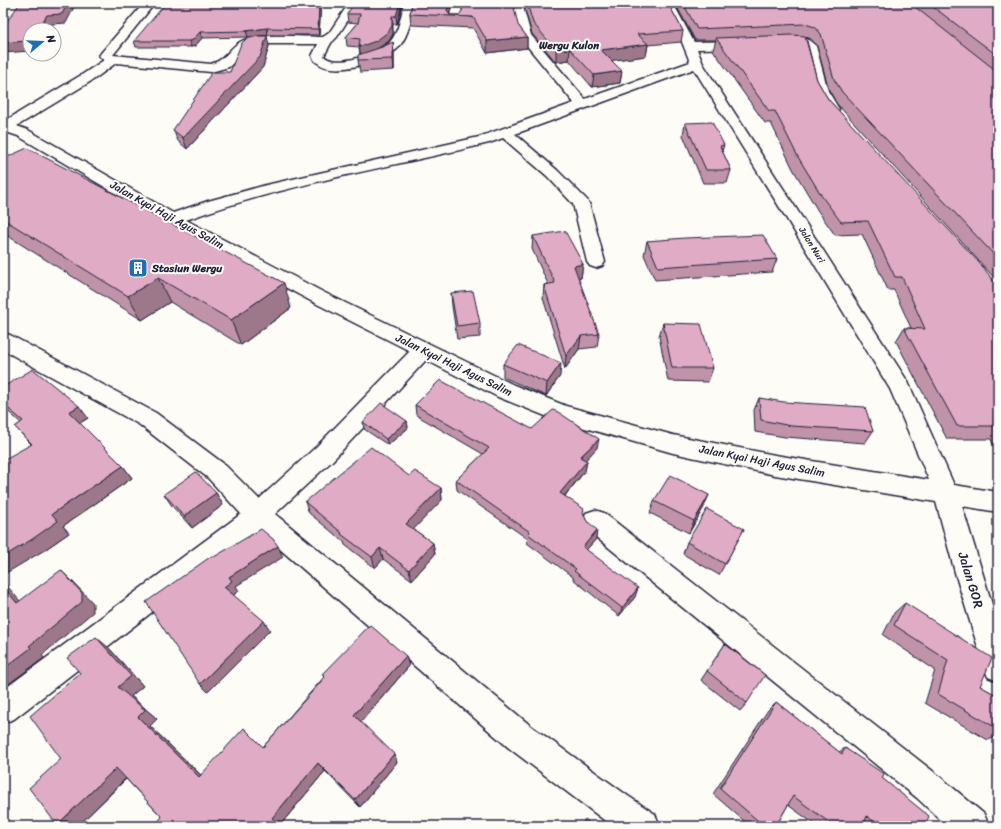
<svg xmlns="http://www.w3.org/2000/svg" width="1001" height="829" font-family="Sriracha,sans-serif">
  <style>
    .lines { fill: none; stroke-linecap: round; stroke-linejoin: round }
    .minor-casing { stroke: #22223b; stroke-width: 3 }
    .minor { fill: #fdfcf7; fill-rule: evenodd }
    .wall { fill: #c093a9; stroke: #22223b }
    .shaded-wall { fill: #9c788a; stroke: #22223b }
    .building { fill: #dfabc5; stroke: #22223b }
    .labels { text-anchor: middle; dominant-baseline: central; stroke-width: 4; stroke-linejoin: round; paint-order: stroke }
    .far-street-label { font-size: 9px; fill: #22223b; stroke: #fdfcf7 }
    .far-quarter-label { font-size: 11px; font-weight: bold; fill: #22223b; stroke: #fdfcf7 }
    .street-label { font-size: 11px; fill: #22223b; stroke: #fdfcf7 }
    .poi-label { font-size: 11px; font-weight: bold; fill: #22223b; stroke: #fdfcf7; text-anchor: start }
    .near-street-label { font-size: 13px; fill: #22223b; stroke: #fdfcf7 }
  </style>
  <rect width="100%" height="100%" fill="#fdfcf7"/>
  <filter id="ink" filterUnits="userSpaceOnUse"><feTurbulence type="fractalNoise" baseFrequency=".025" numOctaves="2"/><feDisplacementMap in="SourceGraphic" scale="8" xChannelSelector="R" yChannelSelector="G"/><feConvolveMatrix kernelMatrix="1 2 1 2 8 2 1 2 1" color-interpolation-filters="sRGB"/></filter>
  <g filter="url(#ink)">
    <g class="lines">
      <!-- minor casing -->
      <g class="minor-casing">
        <path id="minor" d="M144 3H155L113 55 211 64C227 59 227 50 240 42 257 32 302 37 323 37L329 33 349 3H359L337 37 331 43 324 56C335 69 381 53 390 42 399 31 401 16 404 3H414C412 18 409 34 399 47 387 61 333 77 318 63 315 62 313 58 312 56L318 44H260L248 48 229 67 211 72 116 63 93 80 17 126 28 130 173 213 208 201 266 185 479 137 574 103 519 36 512 3H522L531 35 585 99 690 62 678 32 663 3H673L694 42 748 41 750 44 748 47 744 48 697 49 703 64 908 382 954 485 998 492V512L962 506 998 624V681L988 677 984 667 956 576 936 502 775 475 673 453 553 419 498 397 426 360 333 460 275 514 531 726 628 796 655 814 660 826H614L604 820 509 748 258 530 14 719 3 723V690L241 514 208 478 140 425 3 350V333L10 335 156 413 224 464 259 499 317 446 410 351 309 300 166 223 18 136 3 131V122L83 74 104 60 99 56 101 53ZM694 69 801 242 890 389 929 480 775 455 673 435 566 406 514 385 323 292 186 220C284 184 388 168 489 143L503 138 547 176 573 204 587 262 590 266 596 268 602 266 605 262 589 203 587 200 557 170 515 134Z
          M452 3H462L461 22 459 24H451L449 22Z
          M802 37 806 38 816 46 828 91 839 109 837 112 832 113 827 112 814 91 804 48C795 42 784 47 774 45L772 42 774 39Z
          M595 510 604 513 939 776 984 814 989 826H947L917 798 586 529 583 521 586 513Z"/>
      </g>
      <!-- minor -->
      <use href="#minor" class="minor"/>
    </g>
    <!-- wall -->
    <path class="wall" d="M321 3 319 35H268L260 36 269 46 263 67 187 149 178 141 173 130 230 72 256 36 248 37 202 38 195 46 191 47H136L134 41Z
      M400 3H402L397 24H393V34L389 41 377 49 394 53V70L360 72 358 60 360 55 359 47 347 46 346 37 358 23 348 22 347 14Z
      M412 3H452L449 13 450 15H459L518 25 527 37V48L487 53 473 28 411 25 410 14Z
      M523 3H668L683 31 681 42 648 45 646 56 611 60 622 71 620 83 592 87 569 60 556 62 532 34Z
      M675 3H998V282L837 104 829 90 817 46 811 39 806 37 817 80 828 99 998 287V450H995L991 439H947L896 341 904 328H911L894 290H888L862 234 835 235 818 211 793 169 771 123H765L713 50 716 40H695Z
      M685 123 724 145 722 151 731 170 727 183H703L683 135Z
      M3 159 291 308 241 345 170 302 142 320 3 233Z
      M533 236 583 264 581 278H578L599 334 597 347 579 349 565 369 543 298 544 285 548 284 532 249Z
      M647 241 777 259 772 272 655 280 644 255Z
      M451 293 480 323V337L457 339 452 306Z
      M663 323 713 368 708 382 668 381 659 336Z
      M503 364 560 376 546 396 503 377Z
      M3 387 88 418 80 423 123 466 132 478 63 526 69 533 43 551 31 444 15 427 21 423 3 407Z
      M759 398 873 431 865 443 785 437 755 432 754 410Z
      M415 405 532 429 597 448 585 460 587 461 585 471 565 496 583 513 586 520 596 539 586 550 635 597 619 616 573 579V577L527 543 528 539 457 490 456 480 483 454 416 415Z
      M407 421 408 428 388 445 364 429 363 422Z
      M409 476 441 488 442 500 413 529 433 543 435 554 412 580 383 559 375 568 345 545 344 542 309 513 305 502Z
      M216 493 223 505 192 528 172 506 164 494Z
      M654 501 704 507 689 533 650 513Z
      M744 529 719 575 683 554 687 542Z
      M905 603 980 686 998 696V736L988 740 925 703 935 670 883 635 894 613Z
      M725 644 747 703 740 711 701 680Z
      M109 648 143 686 131 696 157 719 150 726 201 775 263 747 324 677 322 674 406 656 409 666 361 722 397 762 360 807 325 771 281 824 283 826H162V817L126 779 78 826H60L57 825 61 759 80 673Z
      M776 702 839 752 845 748 882 778 925 826H817L788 805 776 826H750L713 794 768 710Z"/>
    <!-- shaded-wall -->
    <path class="shaded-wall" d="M68 3H76L66 23 52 24 48 30H37L47 15Z
      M319 3H321L319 35 318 29Z
      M400 3H402L397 24 396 16Z
      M449 3H452L449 16 447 11Z
      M392 16 393 34 389 41 377 49 361 56 359 47Z
      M267 28 268 35 248 37 246 31Z
      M200 32 202 38 195 46 191 47 189 41Z
      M30 34V51L3 53V43Z
      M267 36 269 46 263 67 187 149 183 138Z
      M527 37V48L487 53V41Z
      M393 42 394 53V70L393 59Z
      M648 44 646 56 600 62 601 50Z
      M570 49 569 60 556 62V50Z
      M622 71 620 83 592 87 594 75Z
      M583 264 581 278 572 279 574 266Z
      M158 278 170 302 142 320 128 296Z
      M284 283 291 308 241 345 231 320Z
      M581 336 579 349 565 369 566 356Z
      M561 363 560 376 546 396 547 383Z
      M79 406 88 418 78 424 69 412Z
      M407 421 408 428 388 445 386 439Z
      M599 439 597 448 579 467 580 457Z
      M587 461 585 471 559 502 560 493Z
      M123 466 132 478 63 526 69 533 43 551 3 575V557L52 514Z
      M441 488 442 500 408 535 406 524Z
      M216 493 223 505 192 528 184 516Z
      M709 495 704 507 689 533 694 521Z
      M597 530 596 539 581 556 583 547Z
      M433 543 435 554 412 580 409 570Z
      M278 546 283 557 236 586 239 591 231 597 224 587 229 577Z
      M380 548 383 559 375 568 372 557Z
      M61 570 72 581 93 603V612L42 655 44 658 3 688V669Z
      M3 581 30 613 17 603 3 586Z
      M638 588 635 597 619 616 622 608Z
      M264 621 270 630 208 692 200 684Z
      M96 637 109 648 143 686 131 696 157 719 150 726 210 784 199 777 138 717 118 687Z
      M406 656 409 666 359 724 354 715Z
      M394 754 397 762 360 807 355 800Z
      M318 763 325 771 281 824 283 826H280L272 818Z
      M116 768 129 775 78 826H60L57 825Z"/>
    <!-- building -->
    <path class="building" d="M20 3H68L62 14 47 15 37 30H30V34L26 41 3 43V27Z
      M166 3H319L318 29 267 28 246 31 200 32 193 40 189 41H134Z
      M354 3H400L396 16H392V26L388 32 376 41 359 47 360 39 346 37 358 23 360 14H347Z
      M412 3H449L447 11 450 15H459L462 11 463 3H513L518 25 527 37 487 41 473 17 410 14Z
      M527 3H668L683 31 637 34 648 44 601 50 622 71 594 75 570 49 556 50 533 23Z
      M683 3H910L998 72V259L842 92 834 79 821 34 815 27 805 24 697 29Z
      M928 3H998V56Z
      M792 35 805 36 817 80 828 99 983 267 998 287V426H957L904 328 925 329 902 277H895L868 221 841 222 823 198 798 157 775 111H769L716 38Z
      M258 36H267L260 57 183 138 173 130 212 72H230L241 44 246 39Z
      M393 42V59L358 60V55L382 47Z
      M712 122 724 145 720 146 731 170H706L685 123Z
      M27 148 284 283 231 320 158 278 128 296 3 219V194L5 193 3 192V159Z
      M565 231 583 264 574 266 599 334 581 336 566 356 544 285 555 283 533 236Z
      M763 235 777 259 658 267 647 241 685 238Z
      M473 291 480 323 457 326 451 293Z
      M663 323 701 324 713 368H672Z
      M518 345 561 363 547 383 503 364Z
      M33 369 79 406 69 412 123 466 52 514 58 521 31 540 3 557V460L32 444 15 427 23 421 3 404V387Z
      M440 380 532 429 553 410 558 412 599 439 580 457 587 461 560 493 584 509 583 512 586 520 597 530 583 547 638 588 622 608 574 571 576 569 528 534 530 532 456 480 489 448 415 405Z
      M759 398 784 402 865 407 873 431 791 426 761 420Z
      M381 403 407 421 386 439 363 422Z
      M371 447 409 476 415 471 441 488 406 524 433 543 409 570 380 548 372 557 341 534 342 533 305 502Z
      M196 472 216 493 184 516 164 494Z
      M670 475 709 495 694 521 654 501Z
      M707 509 744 529 725 564 687 542Z
      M261 529 273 539 278 546 229 577 232 581 224 587 264 621 200 684 146 602 213 555 214 557Z
      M61 570 82 593V602L29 646 31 648 3 669V586L17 603Z
      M905 603 992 658 980 686 998 696V729L938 694 948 660 894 625Z
      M370 625 406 656 354 715 394 754 355 800 318 763 272 818 280 826H162L158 821 162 817 116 768 57 825 29 788 61 759 30 716 80 673 67 658 96 637 131 676 118 687 145 710 138 717 199 777 244 728 263 747 325 677 322 674Z
      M725 644 765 675 747 703 707 671Z
      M776 702 842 754 845 748 884 774 882 778 929 816 925 826H879L867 816 863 826H834L793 796 776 826H764L720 788Z
      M585 819 593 826H581Z"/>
  </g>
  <!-- icons -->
  <defs>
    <g id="building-square" transform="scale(1)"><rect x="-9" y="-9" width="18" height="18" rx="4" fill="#1f6fb2" stroke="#fdfcf7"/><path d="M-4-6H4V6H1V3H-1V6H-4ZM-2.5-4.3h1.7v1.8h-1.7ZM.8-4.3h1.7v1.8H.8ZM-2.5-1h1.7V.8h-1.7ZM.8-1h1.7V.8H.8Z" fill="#fff"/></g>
  </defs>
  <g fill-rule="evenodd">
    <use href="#building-square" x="138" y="268"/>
  </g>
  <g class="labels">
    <!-- far-street labels -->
    <g class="far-street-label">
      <text transform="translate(812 245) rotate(58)">Jalan Nuri</text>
    </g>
    <!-- far-quarter labels -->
    <g class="far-quarter-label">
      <text x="569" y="45">Wergu Kulon</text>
    </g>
    <!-- street labels -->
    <g class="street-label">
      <text transform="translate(167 215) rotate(29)">Jalan Kyai Haji Agus Salim</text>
      <text transform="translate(454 365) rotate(26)">Jalan Kyai Haji Agus Salim</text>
      <text transform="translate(762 461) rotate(11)">Jalan Kyai Haji Agus Salim</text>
    </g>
    <!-- poi labels -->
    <g class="poi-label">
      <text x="152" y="268">Stasiun Wergu</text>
    </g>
    <!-- near-street labels -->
    <g class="near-street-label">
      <text transform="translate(971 580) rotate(73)">Jalan GOR</text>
    </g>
  </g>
  <!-- margin -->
  <rect width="1001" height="829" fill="none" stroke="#fdfcf7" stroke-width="16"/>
  <rect x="8" y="8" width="985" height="813" fill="none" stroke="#22223b" stroke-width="1.5" filter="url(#ink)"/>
  <!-- north arrow -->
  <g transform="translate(42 42) rotate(71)"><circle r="19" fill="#fdfcf7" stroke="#a5a5ac"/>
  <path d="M0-3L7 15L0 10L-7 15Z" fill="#1f6fb2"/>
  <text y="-6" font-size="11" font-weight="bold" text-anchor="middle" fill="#22223b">N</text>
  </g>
</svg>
